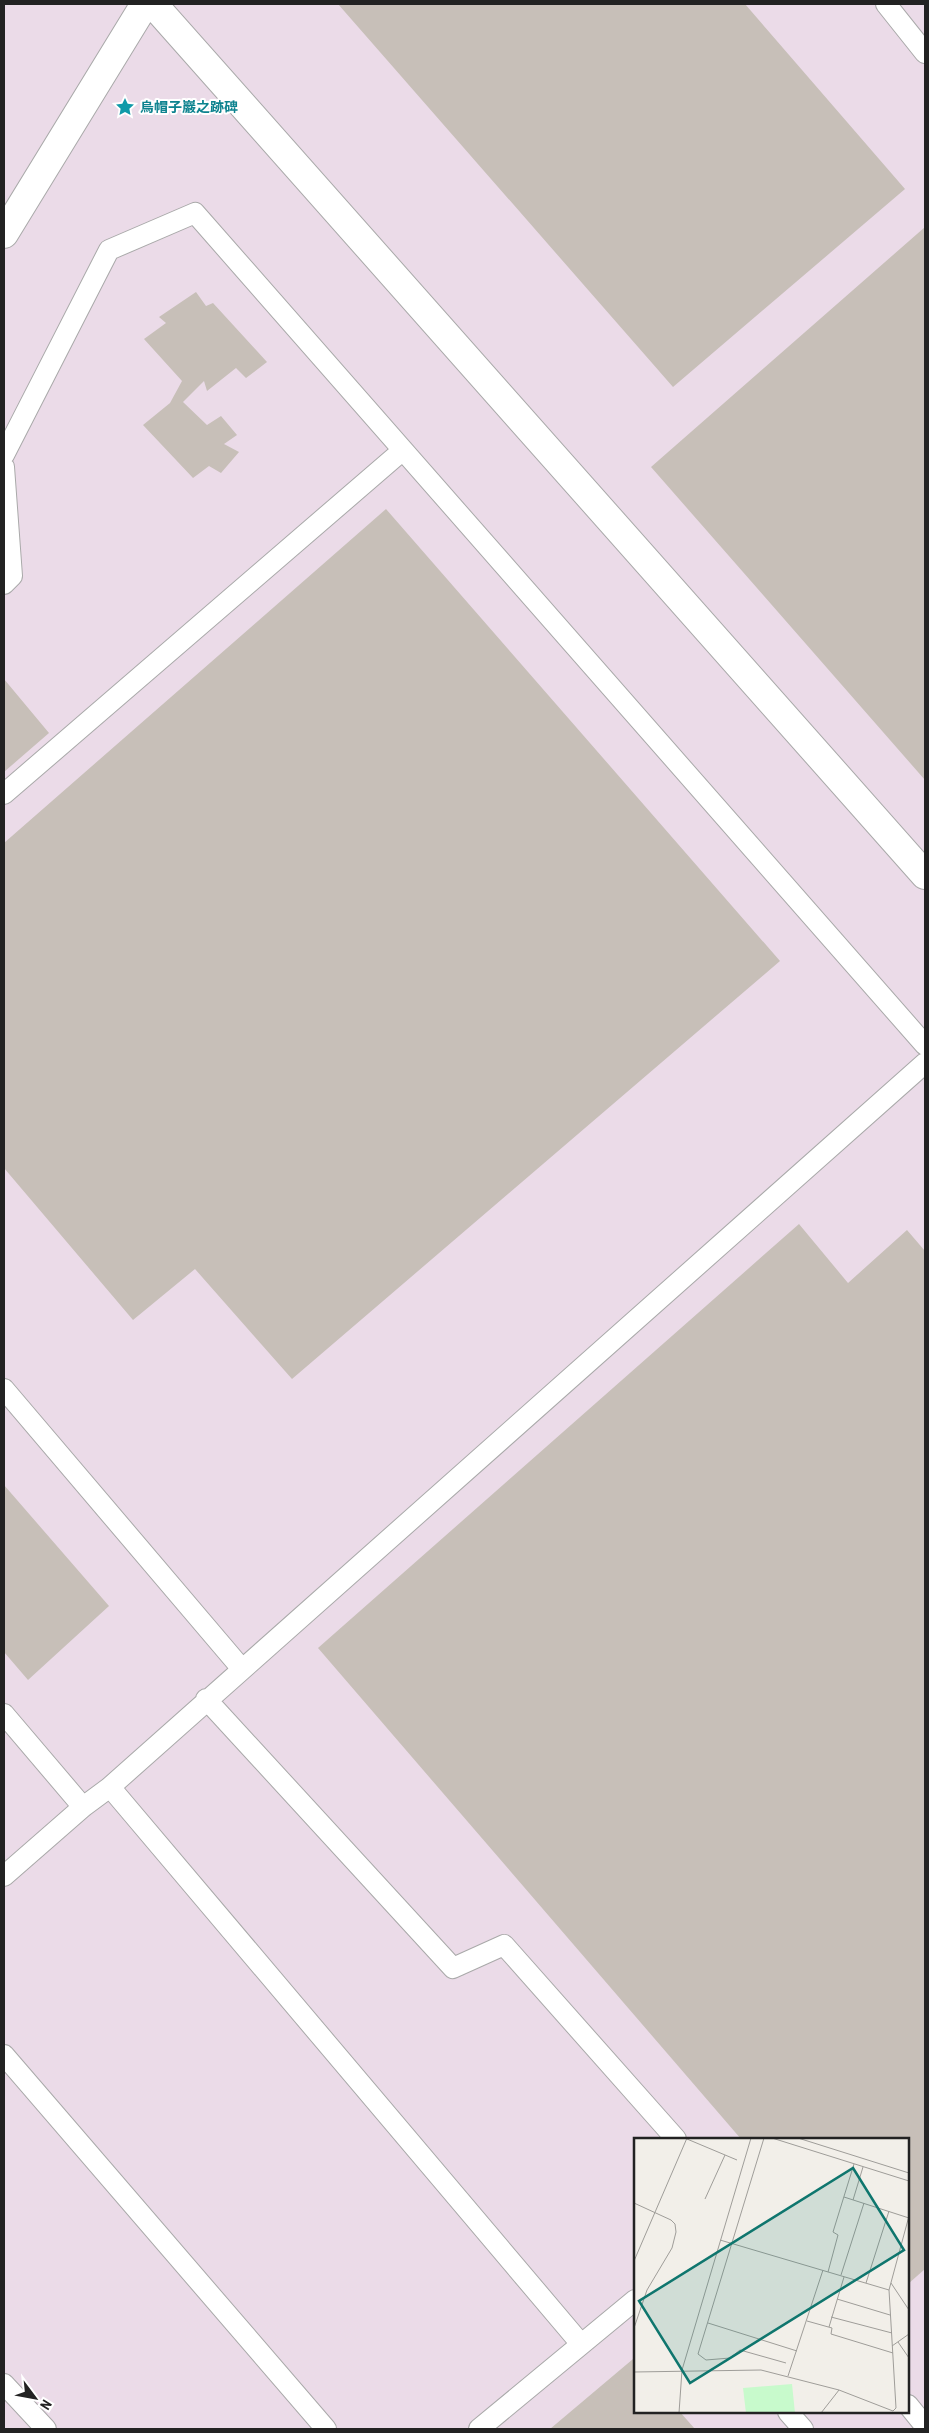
<svg xmlns="http://www.w3.org/2000/svg" width="929" height="2433" font-family="'Roboto Condensed','Noto Sans JP',sans-serif">
  <style>
    .industrial { fill: #ebdbe8; fill-rule: evenodd }
    .building { fill: #c7bfb8 }
    .lines { fill: none; stroke-linecap: round; stroke-linejoin: round }
    .service-casing { stroke: #a9a9a9; stroke-width: 22 }
    .tertiary-casing { stroke: #a9a9a9; stroke-width: 30 }
    .service { stroke: #fff; stroke-width: 20 }
    .tertiary { stroke: #fff; stroke-width: 28 }
    .labels { text-anchor: middle; dominant-baseline: central; stroke-width: 4; stroke-linejoin: round; paint-order: stroke }
    .culture-label { font-size: 14px; font-weight: bold; fill: #0d838f; stroke: #fff; text-anchor: start }
    .inset-road { fill: none; stroke: #9f9d99; stroke-width: 1 }
    .view { fill: #0f766e; fill-opacity: 0.15; stroke: #0f766e; stroke-width: 2.5 }
    .inset-edge { fill: none; stroke: #222; stroke-width: 2.5 }
  </style>
  <rect width="100%" height="100%" fill="#f2efe9"/>
  <!-- industrial -->
  <path class="industrial" d="M4 4H925V2429H4ZM635 2139H908V2412H635Z"/>
  <!-- building -->
  <path class="building" d="M338 4H745L905 189 673 387Z
    M925 227V780L651 467Z
    M196 292 206 306 213 303 267 362 246 378 236 368 207 391 204 381 183 402 207 425 221 416 237 435 224 444 239 452 221 473 209 466 193 478 143 425 170 403 182 381 144 339 166 323 159 317Z
    M386 509 780 961 292 1379 195 1269 133 1320 4 1168V843Z
    M4 679 49 733 4 772Z
    M799 1224 848 1283 907 1230 925 1251V2269L908 2284V2139H741L318 1648Z
    M4 1485 109 1606 28 1680 4 1652Z
    M633 2359 635 2361V2412H680L695 2429H550Z"/>
  <g class="lines">
    <!-- service casing -->
    <g class="service-casing">
      <path id="service" d="M886 4 925 53
        M4 455 109 250 195 213 925 1045
        M4 467 12 576 4 584
        M4 794 403 450
        M4 1389 242 1669
        M206 1699 453 1968 504 1945 676 2139
        M4 1714 83 1807
        M110 1787 581 2344
        M4 1876 83 1807 110 1787 925 1063
        M4 2055 326 2429
        M4 2384 46 2429
        M908 2405 925 2426
        M788 2412 803 2429
        M479 2429 635 2300"/>
    </g>
    <!-- tertiary casing -->
    <g class="tertiary-casing">
      <path id="tertiary" d="M153 4 925 875
        M4 234 145 4"/>
    </g>
    <!-- service -->
    <use href="#service" class="service"/>
    <!-- tertiary -->
    <use href="#tertiary" class="tertiary"/>
  </g>
  <!-- icons -->
  <defs>
    <g id="sight-bare" transform="scale(1.5)"><path d="M0-6L1.8-2.2L6-1.7L2.9 1.2L3.7 5.4L0 3.3L-3.7 5.4L-2.9 1.2L-6-1.7L-1.8-2.2Z" fill="#0f9aa8" stroke="#fff" stroke-width="2.5" paint-order="stroke"/></g>
  </defs>
  <g fill-rule="evenodd">
    <use href="#sight-bare" x="125" y="107"/>
  </g>
  <g class="labels">
    <!-- culture labels -->
    <g class="culture-label">
      <text x="140" y="107">烏帽子巖之跡碑</text>
    </g>
  </g>
  <!-- overview -->
  <g transform="translate(634 2138)">
    <rect width="275" height="275" fill="#f2efe9"/>
    <path d="M158 246 161 275H112L109 250Z" fill="#c8facc"/>
    <path class="inset-road" d="M130 0 64 216 72 222 96 220 106 212 152 225M138 0 275 43M164 0 275 35M53 1 103 22M210 59 275 80M71 61 91 17M219 62 229 29M0 65 37 82 41 86 42 94 38 110 13 152 0 190M86 102 255 152M0 123 53 0M194 134 204 97 199 94 220 26M207 137 230 65M232 145 255 73M257 145 275 172M203 161 256 177M197 179 258 195M173 183 198 190 197 196 259 215M74 185 163 213M195 189 210 139M264 204 275 220M258 208 275 196M0 234 127 232 205 252 259 273 262 270 255 152 275 78M154 238 189 132M45 275 48 232 117 0M187 275 205 252"/>
    <path class="view" d="M219 30 270 112 56 245 5 163Z"/>
    <rect width="275" height="275" class="inset-edge"/>
  </g>
  <!-- border -->
  <rect width="929" height="2433" fill="none" stroke="#222222" stroke-width="10"/>
  <!-- north arrow -->
  <g transform="translate(35 2398) rotate(122)" stroke="#ffffff" stroke-width="4" paint-order="stroke">
  <path d="M0-4L9 19L0 12L-9 19Z" fill="#222222"/>
  <text y="-8" font-size="14" font-weight="bold" text-anchor="middle" fill="#222222">N</text>
  </g>
</svg>
